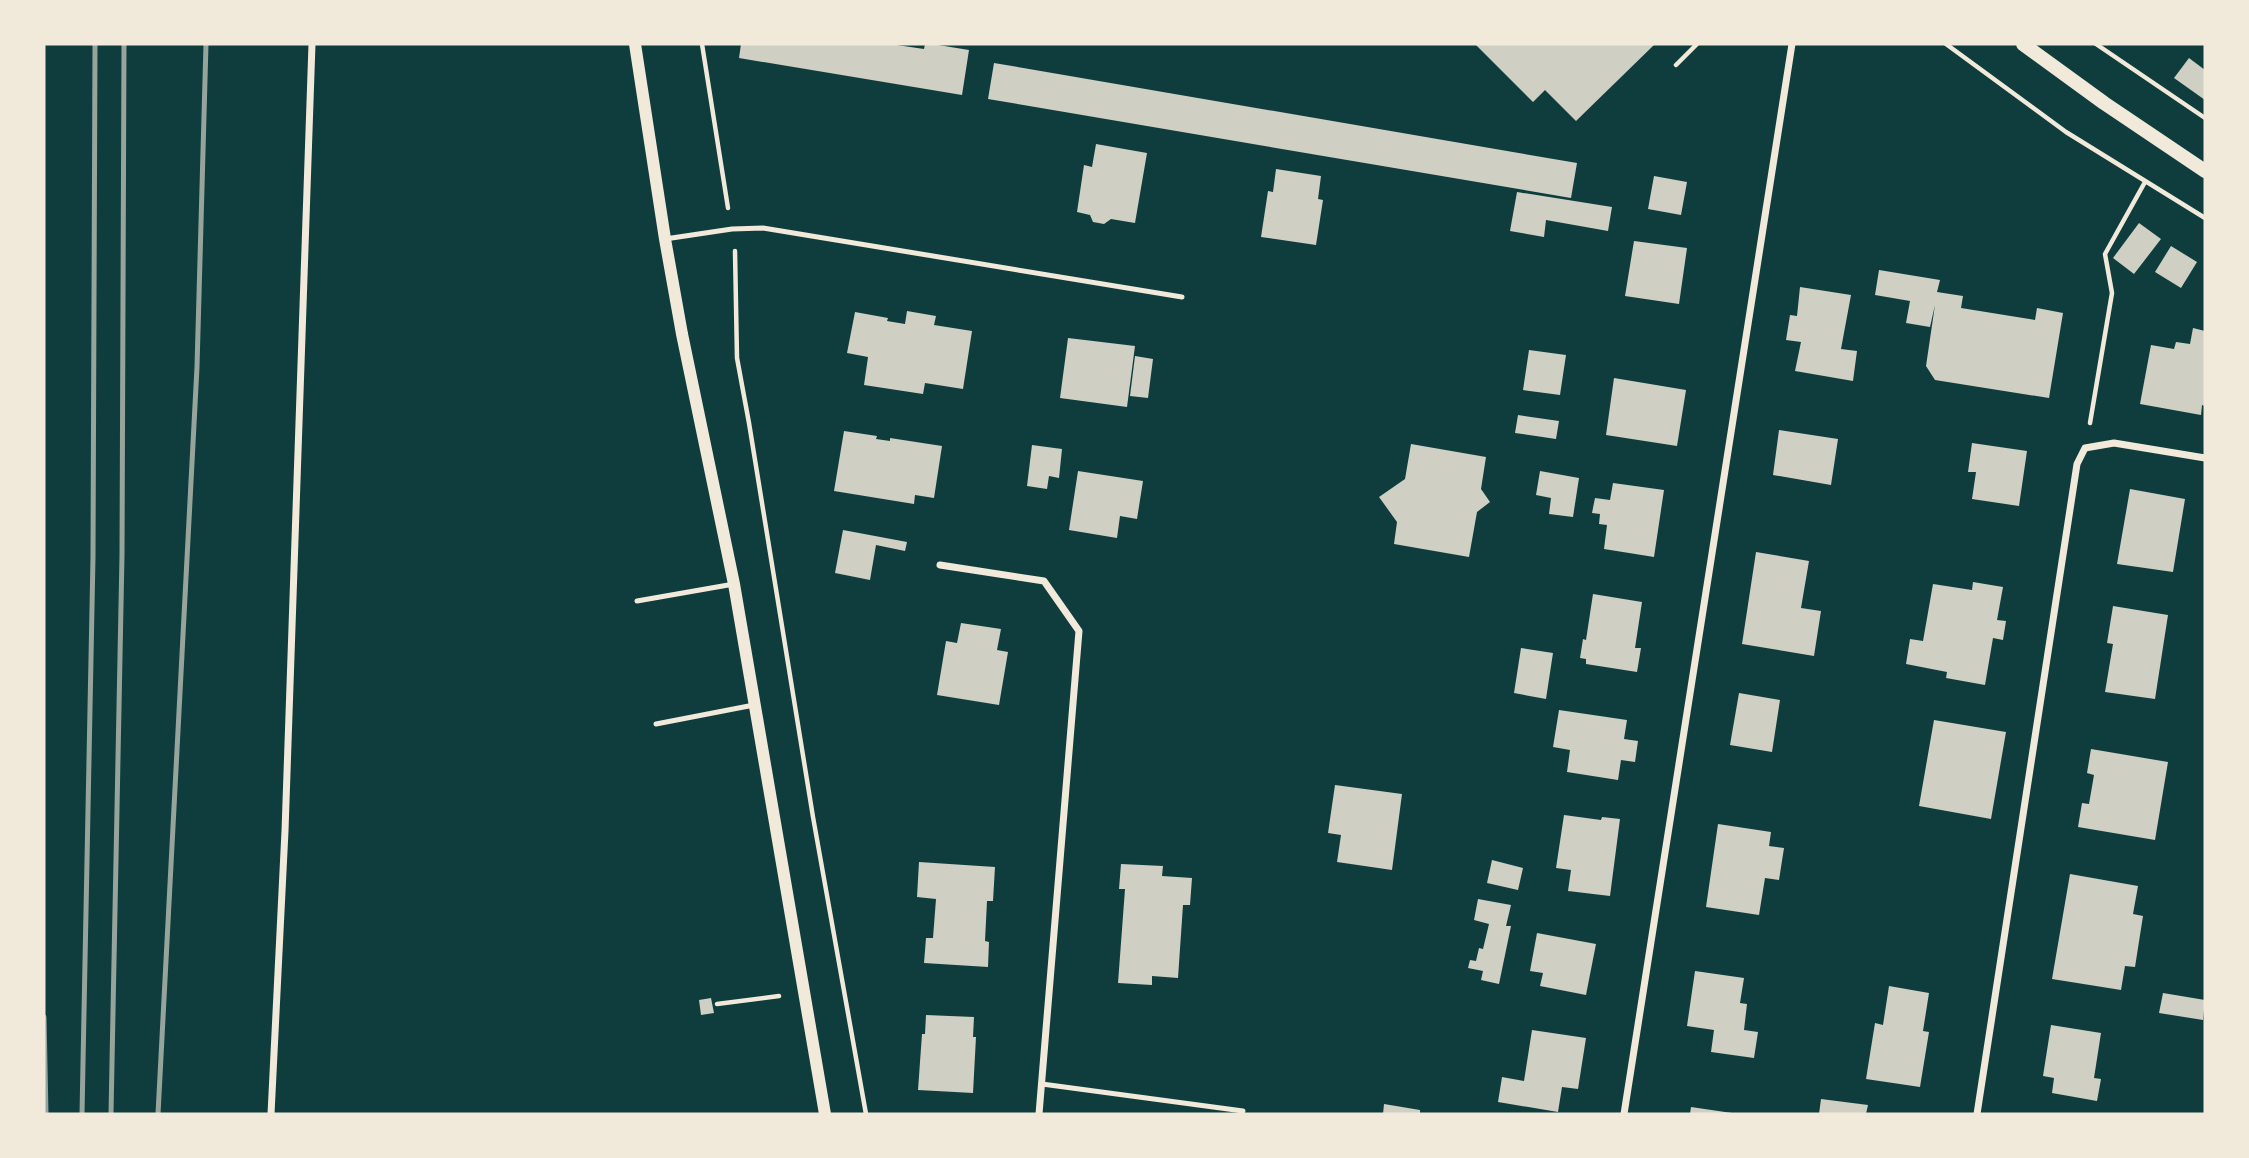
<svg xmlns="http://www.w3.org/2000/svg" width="2249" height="1158" font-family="Ubuntu,sans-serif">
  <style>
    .building { fill: #cfcfc3 }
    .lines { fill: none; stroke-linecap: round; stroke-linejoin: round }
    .path { stroke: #f1e9da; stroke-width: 4.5 }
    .service { stroke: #f1e9da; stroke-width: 5 }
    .minor { stroke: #f1e9da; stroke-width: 7 }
    .tertiary { stroke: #f1e9da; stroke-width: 12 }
    .secondary { stroke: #f1e9da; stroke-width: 14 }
    .rail { stroke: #97a49c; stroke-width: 5 }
  </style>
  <rect width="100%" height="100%" fill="#0f3d3e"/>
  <!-- building -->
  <path class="building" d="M741 44H890L924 49 925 44H932L969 50 962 95 739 58Z
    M1475 44H1655L1576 121 1545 90 1533 102Z
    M2189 58 2205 70V100L2174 78Z
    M994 63 1577 163 1571 198 988 99Z
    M1096 144 1147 153 1135 223 1111 219 1104 224 1093 222 1090 215 1077 212 1084 165 1092 167Z
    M1276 169 1321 176 1318 199 1323 200 1316 245 1261 237 1268 191 1273 192Z
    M1654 176 1687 182 1681 215 1648 209Z
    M1517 192 1612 207 1608 231 1546 220 1544 237 1510 231Z
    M2139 223 2161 239 2134 274 2113 258Z
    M1634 241 1687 248 1679 304 1625 296Z
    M2171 246 2197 262 2181 288 2155 272Z
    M1879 270 1940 280 1937 292 1963 296 1961 308 2035 320 2037 308 2063 313 2049 398 1935 380 1926 366 1935 305 1930 327 1906 323 1910 301 1875 295Z
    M1800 287 1851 295 1841 349 1857 351 1853 381 1795 371 1801 342 1786 340 1790 315 1797 316Z
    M907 311 936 316 934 325 972 331 963 389 925 383 923 394 864 385 868 357 847 353 855 312 888 318 887 321 905 324Z
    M2193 328 2205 331V406L2202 405 2201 415 2140 404 2151 345 2174 349 2176 342 2190 344Z
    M1068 338 1135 346 1127 407 1060 398Z
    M1529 350 1566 355 1560 395 1523 390Z
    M1135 356 1153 359 1148 398 1130 396Z
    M1614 378 1686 390 1677 446 1606 435Z
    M1518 415 1559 421 1556 439 1515 433Z
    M1779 430 1838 439 1831 485 1773 475Z
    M844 431 877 436 876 439 890 441V438L942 446 934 498 915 495 914 504 834 491Z
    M1972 443 2027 451 2019 506 1972 499 1976 472H1968Z
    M1411 444 1486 457 1481 489 1490 502 1477 512 1469 557 1394 544 1397 522 1379 497 1405 479Z
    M1032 445 1062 449 1059 478 1049 476 1047 489 1027 486Z
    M1078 471 1143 481 1137 519 1120 516 1117 538 1069 530Z
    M1540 471 1579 478 1573 517 1549 514 1551 498 1536 495Z
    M1613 483 1664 490 1654 557 1604 549 1607 525 1599 524 1600 514 1592 513 1595 498 1610 500Z
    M2130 489 2185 499 2173 572 2117 564Z
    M843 530 907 542 905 551 876 545 870 580 835 573Z
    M1756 552 1809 561 1801 608 1821 611 1814 656 1742 644Z
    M1973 582 2003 587 1997 620 2006 621 2003 640 1993 638 1985 685 1946 678 1947 672 1906 664 1910 639 1923 641 1933 584 1972 590Z
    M1593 594 1642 602 1635 648H1641L1637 672 1586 664V659L1580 658 1583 639 1586 640Z
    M2113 606 2168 615 2155 699 2105 692 2113 644 2107 643Z
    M961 623 1001 629 997 650 1008 652 999 705 937 695 946 641 957 643Z
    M1521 648 1553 653 1546 699 1514 693Z
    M1739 693 1780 700 1772 752 1730 745Z
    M1559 710 1627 720 1624 739 1638 741 1635 762 1621 760 1618 780 1567 772 1570 750 1553 747Z
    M1934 720 2006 732 1991 819 1919 806Z
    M2091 749 2168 762 2155 840 2078 827 2082 803 2089 804 2094 775 2087 773Z
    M1335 785 1402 794 1392 870 1337 862 1341 835 1328 833Z
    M1564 815 1601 820 1602 817 1620 819 1610 896 1568 891 1571 870 1556 868Z
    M1718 824 1771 832 1769 846 1784 848 1779 880 1765 878 1759 915 1706 907Z
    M1492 860 1523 868 1518 890 1487 883Z
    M919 862 995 867 993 901H987L985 941 989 942 988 967 924 963 926 938H933L936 899 917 897Z
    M1121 864 1163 866 1162 876 1192 878 1190 905H1183L1178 978 1152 976V985L1118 983 1125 889H1119Z
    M2070 874 2138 886 2133 914 2143 916 2135 967 2125 966 2121 990 2052 979Z
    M1478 899 1511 905 1506 926H1511L1499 984 1481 980 1483 971 1468 968 1470 960 1476 961 1479 948 1483 949 1489 924 1474 920Z
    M1537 933 1596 944 1586 995 1540 986 1543 973 1530 971Z
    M1695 971 1744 978 1740 1003 1747 1004 1744 1030 1758 1032 1754 1058 1711 1052 1714 1030 1687 1026Z
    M1889 986 1929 993 1923 1031 1929 1032 1920 1087 1866 1079 1875 1023 1883 1025Z
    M2163 993 2205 1000 2203 1020 2159 1013Z
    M711 998 714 1013 701 1015 699 1000Z
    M926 1015 974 1017 973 1037H976L973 1093 918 1090 922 1034H925Z
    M2051 1025 2101 1033 2094 1078 2101 1079 2097 1101 2052 1093 2054 1078 2043 1076Z
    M1532 1030 1586 1038 1578 1089 1562 1087 1558 1112 1498 1102 1502 1077 1524 1081Z
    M1821 1099 1868 1105 1866 1114H1819Z
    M1384 1104 1420 1110V1114H1383Z
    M1691 1107 1732 1113V1114H1690Z"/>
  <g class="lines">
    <!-- path -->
    <path class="path" d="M702 44 728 208
      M1946 44 2066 132 2205 218
      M2096 44 2205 118
      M1676 65 1697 44
      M735 251 737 358 749 423 813 817 866 1114
      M2090 423 2112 293 2105 254 2145 182
      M717 1004 779 996"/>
    <!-- service -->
    <path class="service" d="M665 239 732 229 763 228 1182 297
      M637 601 734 584
      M656 724 754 705
      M1042 1084 1243 1111"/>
    <!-- minor -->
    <path class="minor" d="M940 565 1044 581 1079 631 1039 1114
      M271 1114 285 831 312 44
      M1624 1114 1792 44
      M1977 1114 2077 464 2085 448 2114 443 2205 458"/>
    <!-- tertiary -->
    <path class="tertiary" d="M635 44 665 239 682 334 734 584 825 1114"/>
    <!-- secondary -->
    <path class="secondary" d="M2023 44 2104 103 2205 171"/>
    <!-- rail -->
    <path class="rail" d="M44 1017 46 1114
      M82 1114 93 557 95 44
      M111 1114 122 555 124 44
      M158 1114 197 367 206 44"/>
  </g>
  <!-- border -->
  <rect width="2249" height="1158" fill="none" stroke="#f1e9da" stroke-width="91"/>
</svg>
